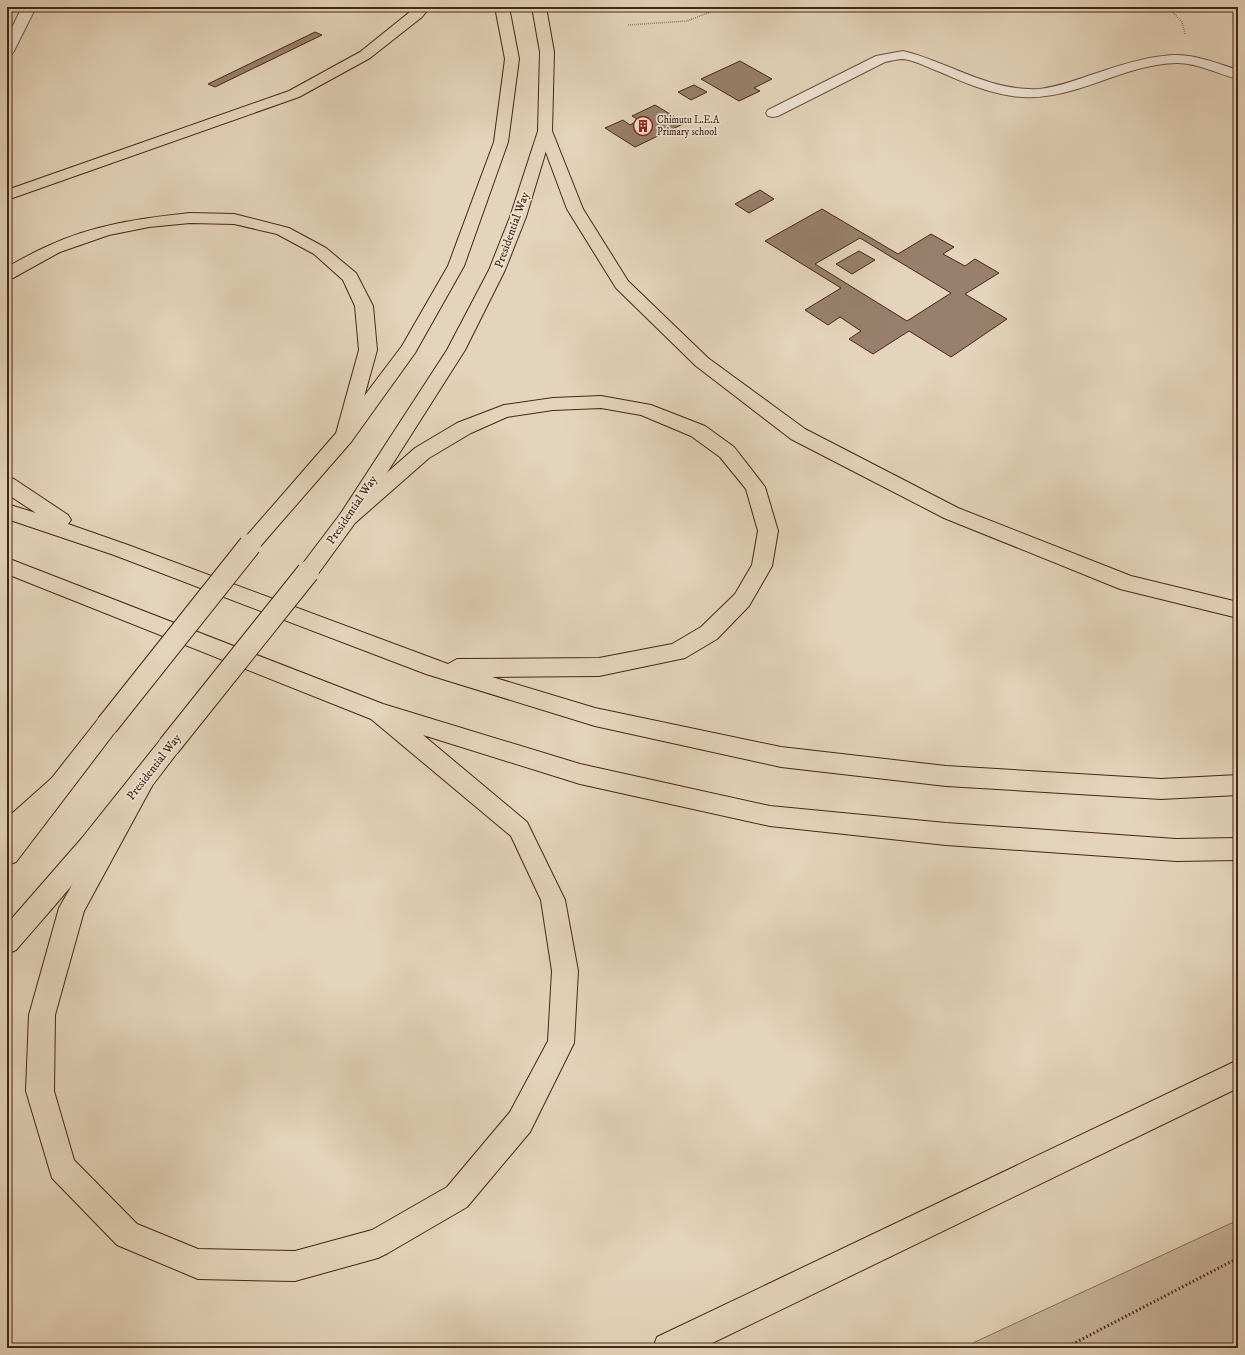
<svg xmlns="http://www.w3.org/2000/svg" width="1245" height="1355" font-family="'IM FELL DW Pica',serif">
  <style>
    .green { fill: #c9b69f; stroke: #886e5b }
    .building { fill: #98806c; stroke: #462617; fill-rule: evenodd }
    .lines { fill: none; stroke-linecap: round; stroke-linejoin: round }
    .minor-casing { stroke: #6e5240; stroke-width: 2 }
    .major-casing { stroke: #462617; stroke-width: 2 }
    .highway-casing { stroke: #462617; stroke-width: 2 }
    .path-far1 { stroke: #462617; stroke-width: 1.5; stroke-dasharray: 0.5 1.5; stroke-linecap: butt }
    .path { stroke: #462617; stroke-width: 3; stroke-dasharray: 1.5 2.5; stroke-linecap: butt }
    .minor { fill: #ede3d3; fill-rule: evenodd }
    .major { fill: #e4d4bb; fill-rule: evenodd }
    .highway { fill: #e4d4bb; fill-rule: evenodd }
    .major-bridge-casing { stroke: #462617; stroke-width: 24; stroke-linecap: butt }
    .major-bridge { stroke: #e4d4bb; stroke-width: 22 }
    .labels { text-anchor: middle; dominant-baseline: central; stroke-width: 3.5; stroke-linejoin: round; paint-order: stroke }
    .far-poi-label { font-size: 10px; fill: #462617; stroke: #ede3d3; text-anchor: start }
    .street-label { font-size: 12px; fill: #462617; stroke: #ede3d3 }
  </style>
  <rect width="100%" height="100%" fill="#e4d4bb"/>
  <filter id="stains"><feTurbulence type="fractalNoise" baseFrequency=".005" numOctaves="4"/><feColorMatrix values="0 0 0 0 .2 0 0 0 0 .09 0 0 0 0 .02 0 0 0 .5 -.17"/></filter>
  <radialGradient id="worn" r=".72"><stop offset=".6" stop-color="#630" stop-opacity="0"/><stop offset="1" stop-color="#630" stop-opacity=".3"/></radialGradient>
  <!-- green -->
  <path class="green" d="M1238 1220V1348H962Z"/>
  <!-- building -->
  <path class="building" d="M315 32 322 35 215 87 208 84Z
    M740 61 772 79 754 88 760 91 739 101 701 79Z
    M694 85 707 92 691 100 678 92Z
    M655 105 685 123 635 147 605 128 623 120 630 125 639 120 632 116Z
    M760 190 774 199 749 213 735 204Z
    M822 209 898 254 931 234 954 247 943 254 965 266 975 259 999 273 965 294 1007 319 951 357 909 331 873 354 849 339 861 331 840 317 828 325 805 310 841 288 765 241ZM860 238 951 293 907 321 815 264Z
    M859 251 875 260 852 274 836 264Z"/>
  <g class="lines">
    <!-- minor casing -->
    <g class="minor-casing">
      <path id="minor" d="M22 7H36L14 51 12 54 7 55V38Z
        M903 51C949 62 990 92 1039 89 1059 87 1078 79 1097 73 1120 65 1152 55 1177 55 1197 55 1219 64 1238 70V79C1218 74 1198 63 1177 63 1120 64 1070 105 1012 96 986 92 963 82 940 72 929 68 915 60 903 59 897 59 890 61 885 62L778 116 773 117 768 116 766 113 768 110 876 56Z"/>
    </g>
    <!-- major casing -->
    <g class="major-casing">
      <path id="major" d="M495 7H509L519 59 508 142 464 266 415 353 351 442 257 550 250 553 243 550 240 545 243 540 337 432 402 346 448 266 494 142 505 59Z
        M532 7H546L554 52 552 131 526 217 505 270 465 350 355 523 315 578 308 580 301 578 298 572 301 566 341 513 447 350 489 270 510 217 538 131 540 52Z
        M107 716 115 718 118 725 115 732 16 862 7 865V835L99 718Z
        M169 736 177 739 180 746 177 753C126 821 72 887 16 950L7 954V924L82 838 161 739Z"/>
    </g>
    <!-- highway casing -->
    <g class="highway-casing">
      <path id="highway" d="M416 7H430L422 17 370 58 299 97 7 200V190L289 91 360 52Z
        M545 127 550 128 552 131 583 209 628 281 708 358 805 429 958 508 1131 576 1238 602V618L1120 589 944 518 791 439 696 366 616 288 567 209 538 131 540 128Z
        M190 213 234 214 289 228 326 248 356 273 373 306 377 350 353 437 351 442 344 443 337 442 335 437 359 350 355 306 343 280 314 254 277 234 234 224 190 223 149 227 109 235 60 252 13 278 7 279V267C20 260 34 252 48 246 92 225 142 218 190 213Z
        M601 396 651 405 705 426 734 447 765 487 778 531 772 566 749 606 717 639 685 658 599 676 492 677 595 708 781 747 946 766 1161 779 1238 775V795L1161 799 946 786 781 767 595 726 426 674 114 555 7 519V504L36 513 7 494V477L14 479 68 515 71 520 68 524 128 545 448 664 457 659 599 658 672 644 701 627 735 594 752 565 758 531 746 489 720 457 691 436 641 415 601 408 553 410 507 417 471 433 429 458 355 523 348 525 341 523 338 518 341 513 415 448 457 423 504 405 553 398Z
        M7 558 383 704 580 764 770 806 946 823 1176 839 1238 838V860L1176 861 946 845 770 826 580 784 423 735 527 822 565 900 578 971 574 1043 530 1132 467 1207 388 1253 378 1258 295 1281 198 1279 117 1245 52 1178 26 1091 29 1015 59 908 132 779 140 776 148 779 152 786 84 911 55 1015 54 1091 74 1160 137 1224 198 1249 295 1251 372 1230 447 1187 510 1112 548 1041 552 971 541 900 511 836 371 719 7 574Z
        M61 774 69 777 73 784 69 791 16 841 7 844V818L53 777Z
        M1238 1060V1088L702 1348H653L657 1337Z"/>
    </g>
    <!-- path-far1 -->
    <path class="path-far1" d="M1168 7 1182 22 1185 34
      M628 25 687 21 723 7"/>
    <!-- path -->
    <path class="path" d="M1065 1348 1238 1258"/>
    <!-- minor -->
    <use href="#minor" class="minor"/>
    <!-- major -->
    <use href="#major" class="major"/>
    <!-- highway -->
    <use href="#highway" class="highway"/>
    <!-- major-bridge casing -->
    <g class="major-bridge-casing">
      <path id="major-bridge" d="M107 725 250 545
        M169 746 308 572"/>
    </g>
    <!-- major-bridge -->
    <use href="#major-bridge" class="major-bridge"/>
  </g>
  <!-- icons -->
  <defs>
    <g id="building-ring" transform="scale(1)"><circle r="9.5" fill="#ede3d3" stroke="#8f2418" stroke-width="1.5"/><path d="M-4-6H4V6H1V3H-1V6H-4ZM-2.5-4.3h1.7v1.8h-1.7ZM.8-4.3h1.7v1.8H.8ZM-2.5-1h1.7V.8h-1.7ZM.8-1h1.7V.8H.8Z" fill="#8f2418"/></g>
  </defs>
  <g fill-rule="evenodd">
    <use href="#building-ring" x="643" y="126"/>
  </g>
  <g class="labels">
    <!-- far-poi labels -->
    <g class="far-poi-label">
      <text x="657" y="120">Chimutu L.E.A<tspan x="657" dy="12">Primary school</tspan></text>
    </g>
    <!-- street labels -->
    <g class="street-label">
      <text transform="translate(512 230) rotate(-70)">Presidential Way</text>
      <text transform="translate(352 510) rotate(-56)">Presidential Way</text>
      <text transform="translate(154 767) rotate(-52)">Presidential Way</text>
    </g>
  </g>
  <!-- margin -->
  <rect width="1245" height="1355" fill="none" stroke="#e4d4bb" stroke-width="24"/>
  <rect x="8" y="8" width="1229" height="1339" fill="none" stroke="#462617" stroke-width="2"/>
  <rect x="12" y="12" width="1221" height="1331" fill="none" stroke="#462617"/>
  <rect width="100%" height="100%" filter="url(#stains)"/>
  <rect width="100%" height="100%" fill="url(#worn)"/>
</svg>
